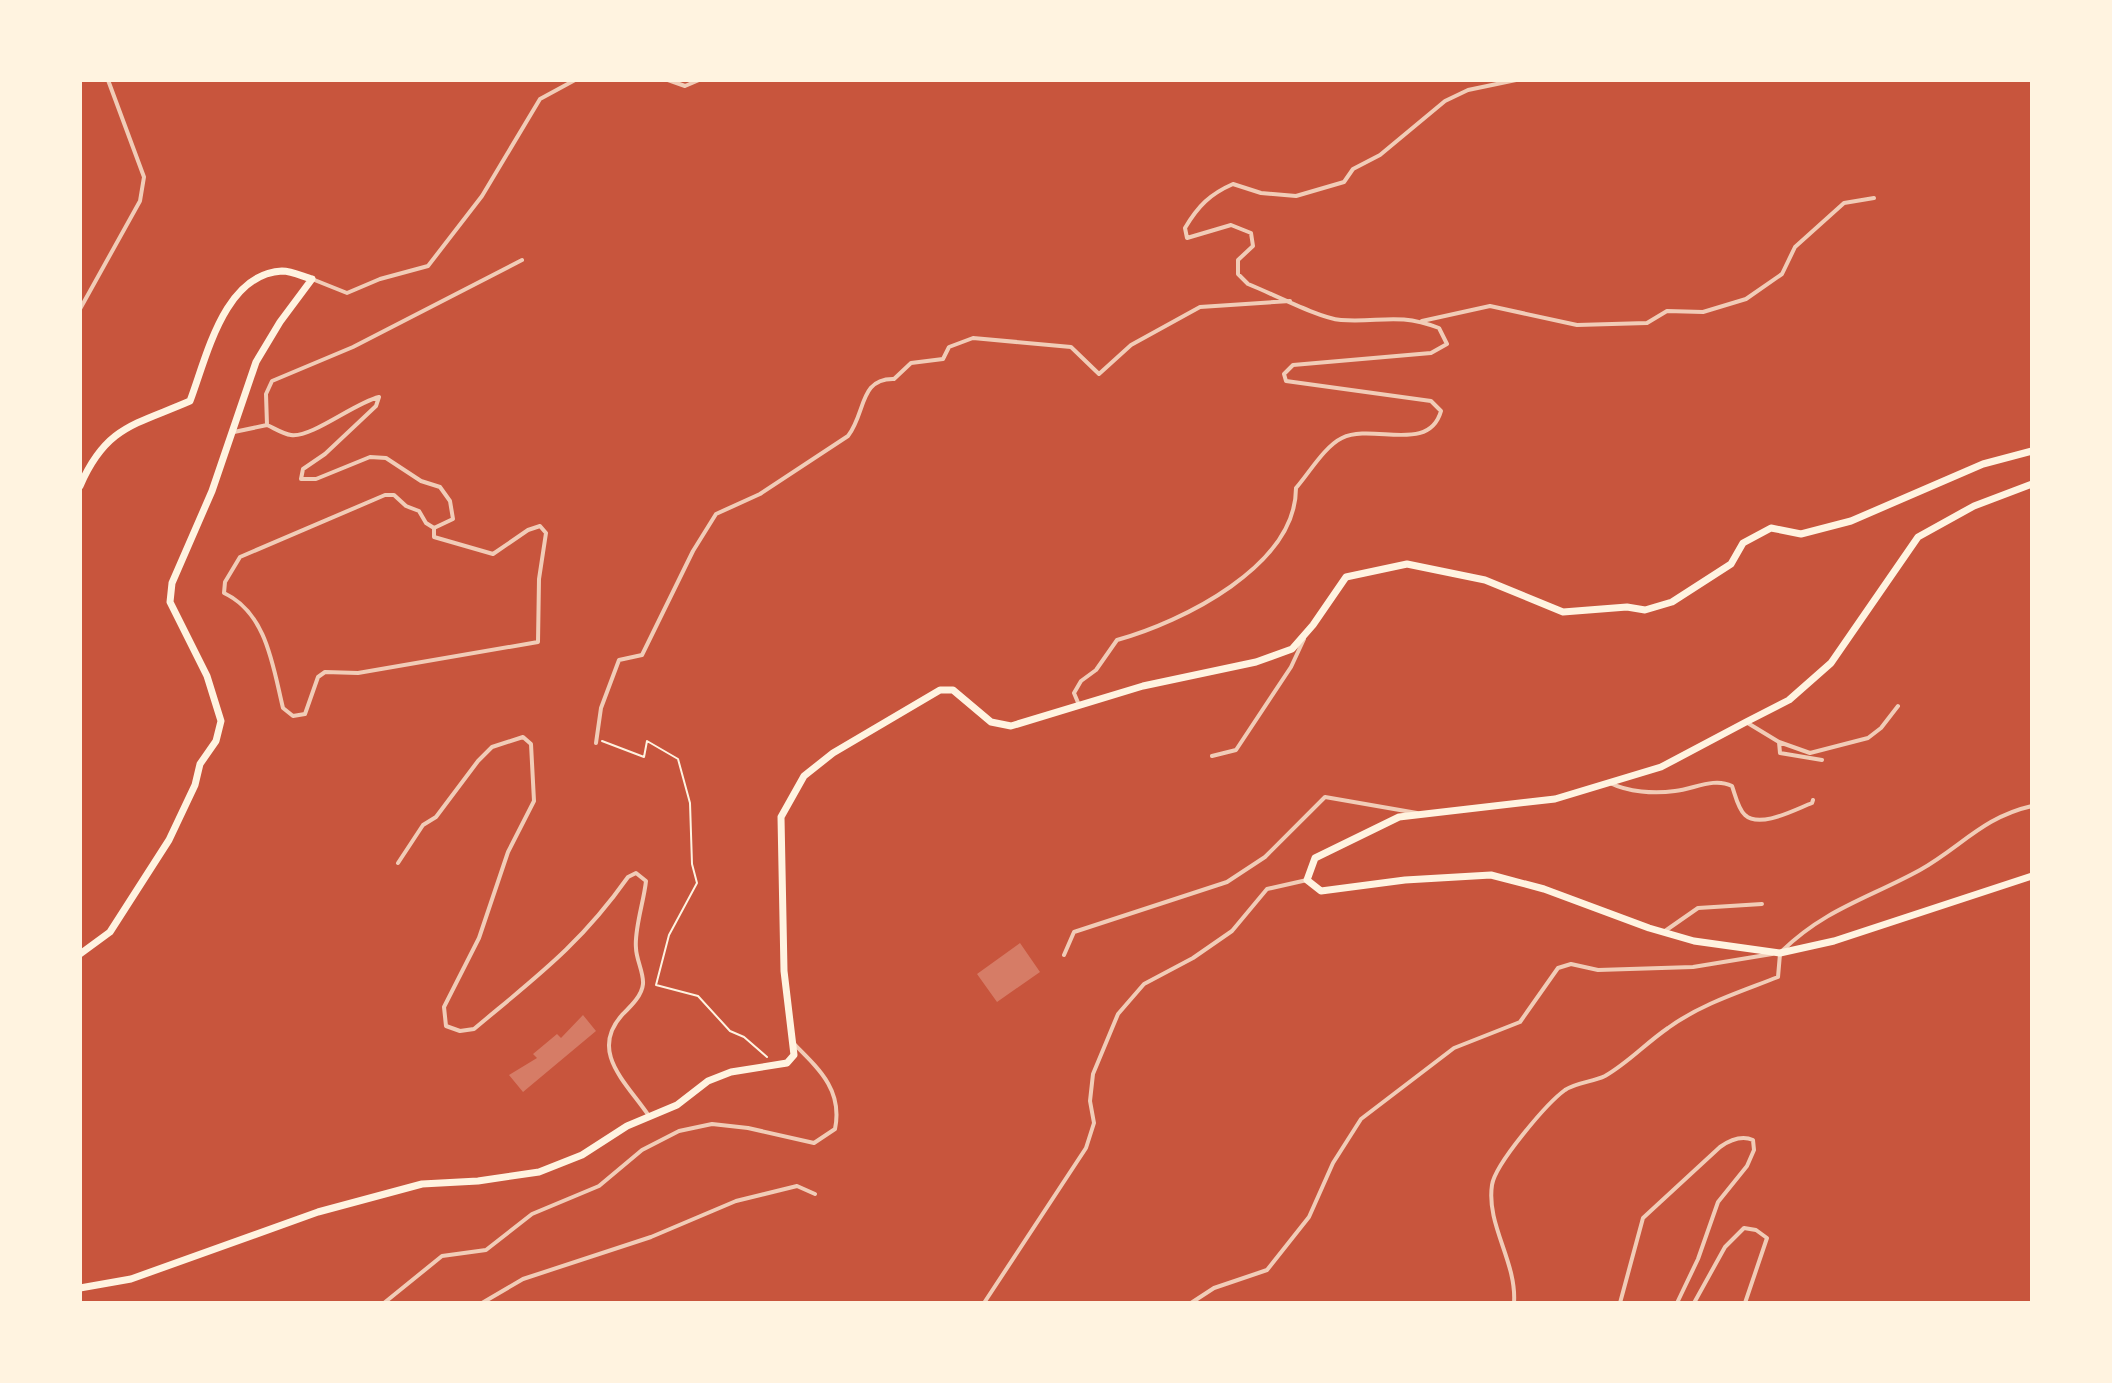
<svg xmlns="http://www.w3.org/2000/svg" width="2112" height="1383" font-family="'Source Sans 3',sans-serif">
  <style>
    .building { fill: #d67c66 }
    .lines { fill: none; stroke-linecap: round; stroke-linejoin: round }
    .path { stroke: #fff3e0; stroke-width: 2 }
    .minor { stroke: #f1ccb7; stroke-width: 4 }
    .primary { stroke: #fff3e0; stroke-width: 7 }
    .trunk { stroke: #fff3e0; stroke-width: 7 }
  </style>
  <rect width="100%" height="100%" fill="#c8553d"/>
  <!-- building -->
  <path class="building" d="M1020 943 1040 972 997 1002 977 974Z
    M583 1015 596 1031 523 1092 509 1075 537 1058 533 1054 557 1034 561 1038Z"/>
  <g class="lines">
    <!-- path -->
    <path class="path" d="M602 741 644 757 647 741 678 759 690 803 692 864 697 883 669 935 656 985 698 996 730 1031 744 1037 767 1057"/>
    <!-- minor -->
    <path class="minor" d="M668 80 685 86 699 80
      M312 279 347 293 380 279 428 266 482 196 540 99 575 80
      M80 309 140 201 144 177 108 80
      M1422 321 1490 306 1577 325 1647 323 1667 311 1703 312 1746 299 1782 274 1795 247 1844 203 1874 198
      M234 432 267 425
      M434 528 426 523 419 511 406 506 394 495H385L240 557 225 582 224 593C267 613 273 667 283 708L293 716 305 714 318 677 325 672 358 673 538 642 539 579 546 533 540 526 528 530 493 554 434 537V528L453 519 450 501 440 487 421 481 386 458 370 457 316 479H301L303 469 325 454 376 406 379 397C354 403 312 438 291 435 283 434 274 428 267 425L266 394 272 381 353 347 522 260
      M1079 705 1074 693 1081 681 1096 670 1117 640C1182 622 1296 566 1296 488 1309 473 1325 446 1342 438 1373 423 1429 454 1441 411L1431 401 1286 381 1284 374 1293 365 1431 353 1447 344 1439 328C1396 312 1380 323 1341 320 1319 318 1271 293 1248 284L1238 274V260L1253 246 1251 233 1231 225 1187 238 1185 228C1198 206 1210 194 1233 184L1261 193 1296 196 1344 182 1353 169 1380 155 1445 101 1468 90 1516 80
      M1746 722 1779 742 1810 753 1868 738 1881 728 1898 706
      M1779 742 1780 753 1822 760
      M596 743 601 708 619 660 642 655 693 551 716 514 760 494 848 436C866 413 859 378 894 379L911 363 943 359 949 347 973 338 1071 347 1099 374 1131 345 1200 307 1290 301
      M1212 756 1236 750 1291 667 1304 639
      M1610 783C1628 792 1654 794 1675 791 1694 789 1714 777 1732 786 1735 794 1738 809 1745 815 1760 829 1796 809 1812 803L1813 800
      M398 863 423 825 436 817 478 761 492 747 523 737 531 744 534 801 508 852 479 938 444 1007 446 1026 460 1031 474 1029C536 977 580 945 628 877L636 873 646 881C644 901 634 930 636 948 636 959 644 973 643 984 642 996 630 1007 622 1015 589 1052 626 1082 649 1116
      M1665 931 1698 908 1762 904
      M1782 951C1825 909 1869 898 1920 870 1961 847 1983 817 2032 806
      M1064 955 1074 932 1227 882 1265 857 1325 797 1417 813
      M384 1303 442 1256 486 1250 532 1214 599 1186 642 1150 679 1131 712 1124 748 1128 814 1143 835 1129C843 1090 819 1069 793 1043
      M482 1303 523 1279 651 1237 736 1201 797 1186 815 1194
      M984 1303 1086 1148 1094 1123 1090 1101 1093 1074 1118 1014 1144 984 1193 958 1232 931 1267 889 1307 880
      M1191 1303 1214 1288 1267 1270 1309 1217 1333 1163 1361 1119 1454 1048 1520 1022 1558 968 1571 964 1598 970 1693 967 1772 954
      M1514 1303C1517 1262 1486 1225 1492 1185 1495 1164 1547 1103 1565 1090 1577 1082 1593 1082 1605 1076 1628 1063 1646 1043 1668 1028 1701 1004 1740 992 1778 977L1780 954
      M1620 1303 1643 1218 1720 1147C1730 1140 1741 1135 1753 1140L1754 1150 1747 1166 1718 1202 1698 1259 1677 1303
      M1694 1303 1725 1247 1744 1228 1756 1230 1767 1238 1745 1303"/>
    <!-- primary -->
    <path class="primary" d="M2032 484 1974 506 1918 537 1831 663 1789 700 1746 722 1661 767 1555 799 1399 817 1315 858 1307 880 1321 891 1405 880 1491 875 1544 889 1649 928 1694 941 1780 953 1834 941 2032 876"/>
    <!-- trunk -->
    <path class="trunk" d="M80 486C106 426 135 425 190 401 207 356 224 274 282 271 292 271 304 277 312 279L280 322 256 362 212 491 172 583 170 602 207 676 221 721 216 741 200 764 195 785 169 840 110 932 80 954
      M80 1288 131 1279 318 1212 422 1184 478 1181 539 1172 582 1155 627 1126 677 1105 708 1081 731 1072 787 1063 794 1055 784 971 781 817 804 776 833 753 940 690H953L991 722 1011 726 1143 686 1256 662 1292 649 1313 625 1346 577 1407 564 1485 580 1563 612 1627 607 1645 610 1672 602 1731 564 1743 543 1771 528 1801 534 1851 521 1983 464 2032 451"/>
  </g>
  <!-- border -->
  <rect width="2112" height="1383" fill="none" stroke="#fff3e0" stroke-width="164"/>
</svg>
